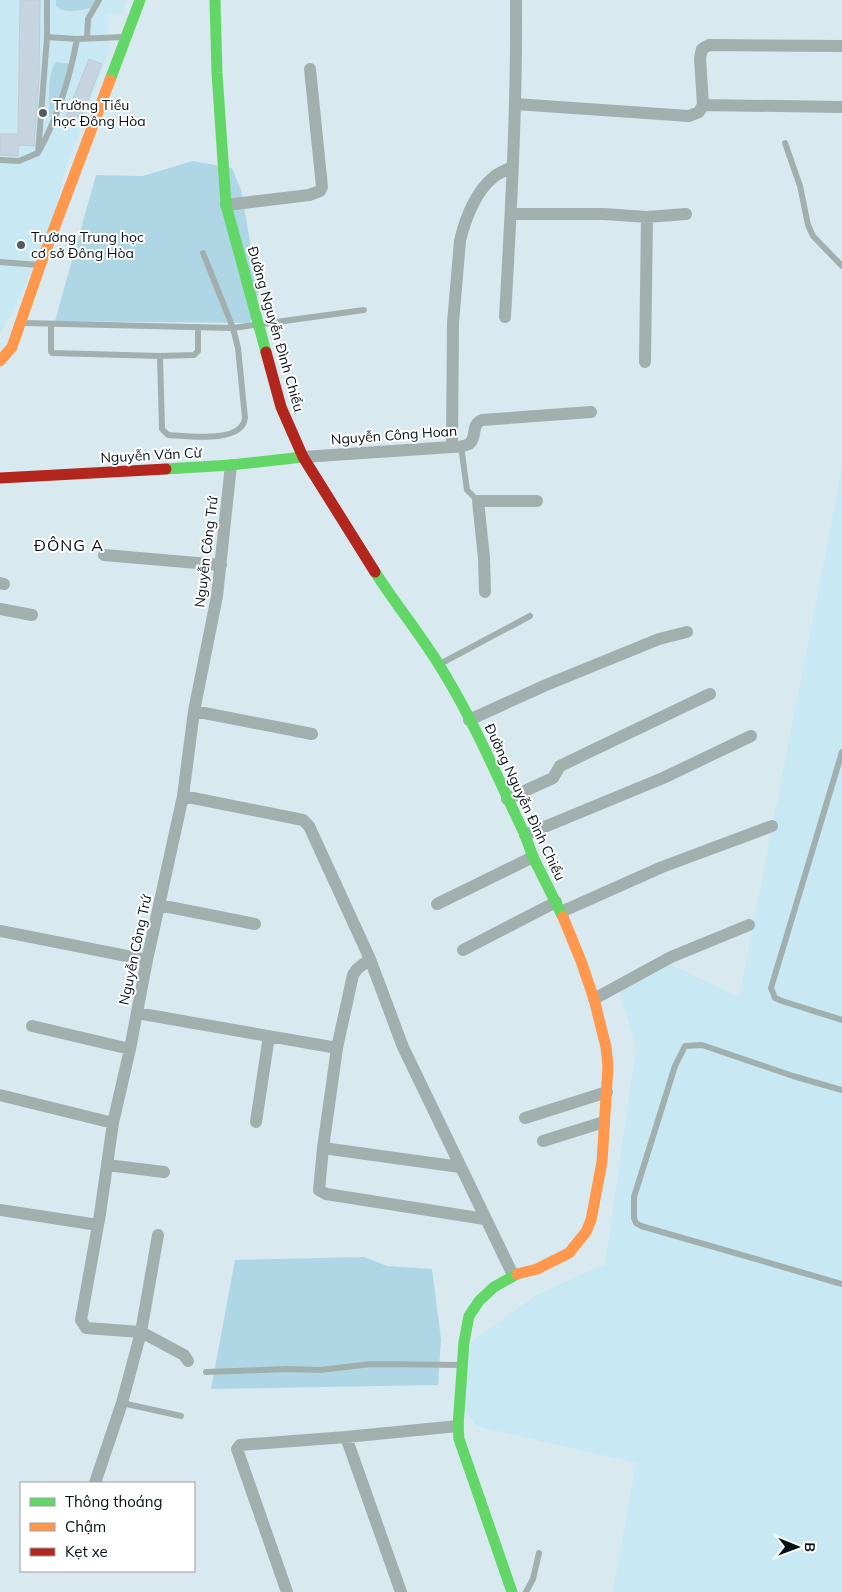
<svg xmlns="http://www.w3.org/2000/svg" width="842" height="1592" font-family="Mulish,sans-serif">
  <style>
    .built { fill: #c8e8f3 }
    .green { fill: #aed6e4 }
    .building { fill: #c5d4df; stroke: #c0ccd3 }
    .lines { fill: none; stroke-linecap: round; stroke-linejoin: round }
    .lane { stroke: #a2afaf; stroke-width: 6 }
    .street { stroke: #a2afaf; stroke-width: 12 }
    .fast { stroke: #63d668; stroke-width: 11 }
    .slow { stroke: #ff974d; stroke-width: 11 }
    .jam { stroke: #b3261e; stroke-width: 11 }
    .poi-dot { fill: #4f5c61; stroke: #fff; stroke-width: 2 }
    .labels { text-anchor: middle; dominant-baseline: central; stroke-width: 4; stroke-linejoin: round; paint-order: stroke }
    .poi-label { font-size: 14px; fill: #051014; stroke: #fff; text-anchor: start }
    .street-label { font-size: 14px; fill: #051014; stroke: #fff }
    .quarter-label { font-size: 16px; letter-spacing: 1px; fill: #051014; stroke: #fff }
  </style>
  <rect width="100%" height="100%" fill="#d8eaf0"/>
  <!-- built -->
  <path class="built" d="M0 0H127L123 13 107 15 109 52 64 174 53 219 15 308 0 333Z
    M842 469V1592H613L636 1463 476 1426 463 1405 472 1341 538 1294 605 1264 636 1047 619 989 659 959 739 997Z"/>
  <!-- green -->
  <path class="green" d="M56 0H97L95 6C86 10 64 15 56 6Z
    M56 62 71 64 53 117H49C50 100 46 76 56 62Z
    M193 161 232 168 241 190 252 253 261 283 250 323 55 321 96 175 143 176Z
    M364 1257 387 1266 432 1269 441 1339 438 1385 211 1389 235 1260Z"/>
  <!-- building -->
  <path class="building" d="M20 0H40L39 79 34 146 19 145 18 156 0 155V134H18Z
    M89 59 102 64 79 123 65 119Z"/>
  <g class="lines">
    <!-- lane -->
    <path class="lane" d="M47 0V37L77 39 124 37
      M87 38 88 19 99 0
      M785 143 800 186 808 225 813 236 842 266
      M39 151C58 117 70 77 77 39
      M0 160 19 161 38 153 47 37
      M0 262 39 265
      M23 323 233 328 364 310
      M51 324V351L52 353 160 356 194 355 198 351V327
      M160 356 162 429 168 435C187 436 242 444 245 418L238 348 233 328 203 253
      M461 446 467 490 478 501
      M440 664 530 616
      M842 752 771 988 775 998 782 1001 842 1020
      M842 1090 793 1076 702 1045 685 1046 675 1066 634 1197V1218L636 1223 641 1226 842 1284
      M206 1372 287 1369 320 1370 371 1364 462 1365
      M122 1403 181 1416
      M526 1592 533 1579 539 1553"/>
    <!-- street -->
    <path class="street" d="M842 46 709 45 702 49 700 58 703 105 842 107
      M515 104 689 116 699 112 703 105
      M226 205 309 195 320 191 322 187 310 69
      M511 214H604L647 217 645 362
      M647 217 686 214
      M505 317C511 211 517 106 516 0
      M452 447 453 323 460 241C465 219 476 190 495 176 500 172 507 170 512 167
      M303 457 452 447C457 447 465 446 469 444 478 437 470 425 482 420L591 412
      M104 555 221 565
      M0 583 4 584
      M485 592 484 558 478 501H537
      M0 609 32 615
      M194 711 312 734
      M469 720 546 685 659 639 687 632
      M183 796 303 820 309 826 370 959 403 1047 513 1275
      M507 799 553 778 560 766 710 694
      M525 835 663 778 751 736
      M437 904 533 857
      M159 905 255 924
      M561 912 662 867 772 826
      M0 931 147 960
      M463 950 556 902
      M370 959 357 969 353 975 337 1048 323 1148 319 1190 326 1194 485 1219
      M594 999 671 957 749 925
      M137 1013 337 1048
      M32 1026 130 1049
      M0 1095 113 1123
      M525 1118 607 1092
      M256 1122 269 1036
      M543 1141 604 1122
      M323 1148 460 1167
      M107 1165 164 1172
      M0 1210 98 1225
      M188 1361 184 1355 141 1332 86 1328 81 1320 100 1214 113 1123 130 1049 147 960 183 796 194 711 217 596 231 465
      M346 1437 401 1592
      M95 1483 122 1403 141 1332 158 1235
      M287 1592 237 1449 240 1445 346 1437 458 1426"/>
    <!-- fast -->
    <path class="fast" d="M215 0 217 73 226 205 266 352
      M110 80 140 0
      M166 469 231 465 303 457
      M375 572C398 608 426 641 447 678 477 728 500 783 525 835L533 857 563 917
      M512 1592 459 1439 458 1426 464 1342 469 1316 479 1301 494 1287 517 1274"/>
    <!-- slow -->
    <path class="slow" d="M0 361 12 347 40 266 110 80
      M517 1274 537 1269 569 1253 586 1232 591 1220 602 1162 608 1066 606 1047 594 999 581 961 563 917"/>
    <!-- jam -->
    <path class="jam" d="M266 352 281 407 303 457 375 572
      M0 478 166 469"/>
  </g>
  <!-- markers -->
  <g class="poi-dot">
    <circle cx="43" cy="113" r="5"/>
    <circle cx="21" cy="245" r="5"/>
  </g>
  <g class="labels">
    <!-- poi labels -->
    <g class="poi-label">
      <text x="53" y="105">Trường Tiểu<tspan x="53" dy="16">học Đông Hòa</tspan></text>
      <text x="31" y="237">Trường Trung học<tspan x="31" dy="16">cơ sở Đông Hòa</tspan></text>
    </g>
    <!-- street labels -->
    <g class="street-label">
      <text transform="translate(276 329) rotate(74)">Đường Nguyễn Đình Chiểu</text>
      <text transform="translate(394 435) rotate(-4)">Nguyễn Công Hoan</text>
      <text transform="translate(151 455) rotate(-3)">Nguyễn Văn Cừ</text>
      <text transform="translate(206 552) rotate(-83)">Nguyễn Công Trứ</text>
      <text transform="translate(525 802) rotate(65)">Đường Nguyễn Đình Chiểu</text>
      <text transform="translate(135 950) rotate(-78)">Nguyễn Công Trứ</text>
    </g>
    <!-- quarter labels -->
    <g class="quarter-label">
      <text x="69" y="545">ĐÔNG A</text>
    </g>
  </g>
  <!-- legend -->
  <rect x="20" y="1482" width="175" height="90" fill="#ffffff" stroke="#9b9fa1"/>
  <rect x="30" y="1498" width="25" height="8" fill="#63d668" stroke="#9b9fa1"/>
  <text x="65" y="1507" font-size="15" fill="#051014">Thông thoáng</text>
  <rect x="30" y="1523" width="25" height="8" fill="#ff974d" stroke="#9b9fa1"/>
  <text x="65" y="1532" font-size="15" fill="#051014">Chậm</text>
  <rect x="30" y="1548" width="25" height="8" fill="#b3261e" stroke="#9b9fa1"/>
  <text x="65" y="1557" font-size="15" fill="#051014">Kẹt xe</text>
  <!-- north arrow -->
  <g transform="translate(797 1547) rotate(91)" stroke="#ffffff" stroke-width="4" paint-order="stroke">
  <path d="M0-4L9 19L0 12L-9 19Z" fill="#051014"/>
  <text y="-8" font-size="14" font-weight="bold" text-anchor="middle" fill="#051014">B</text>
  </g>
</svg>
